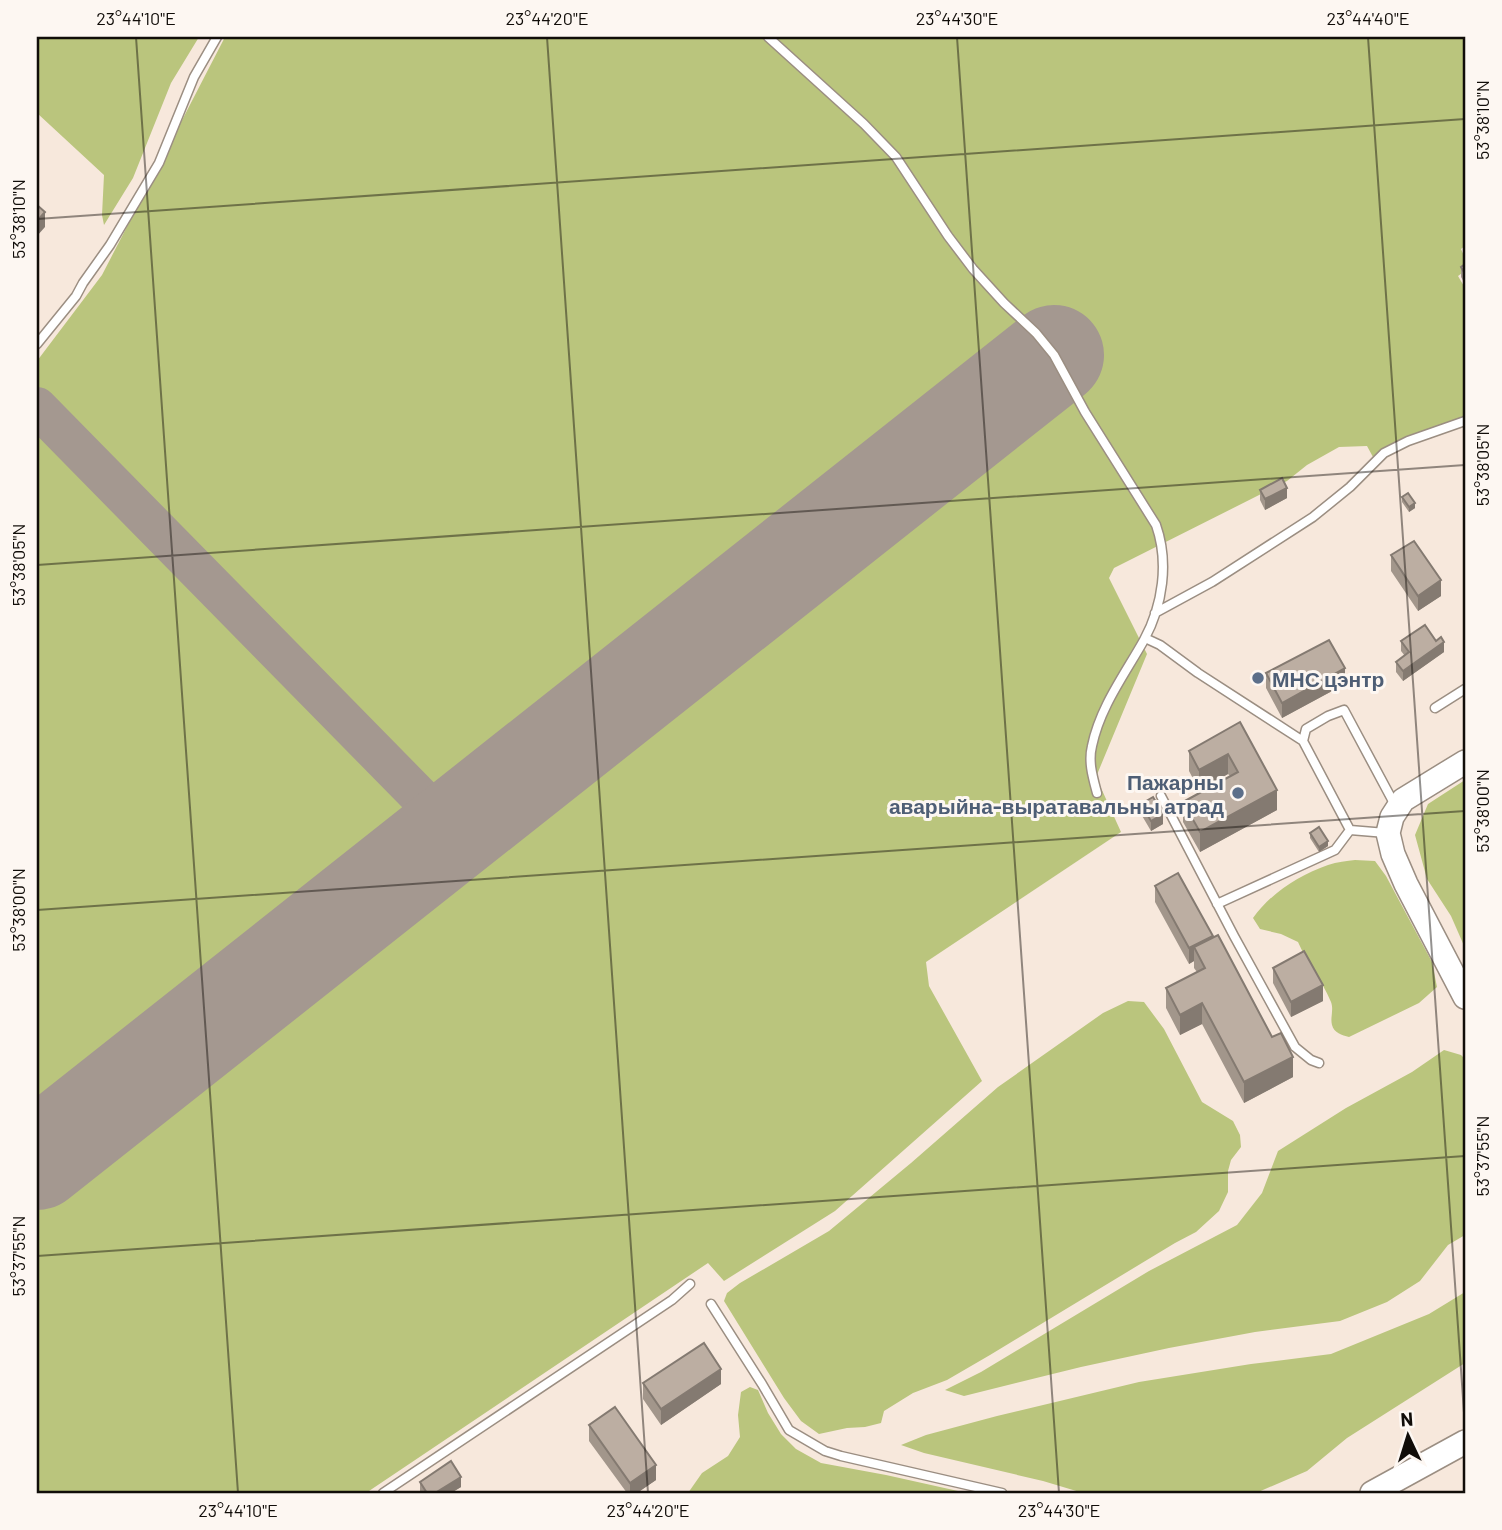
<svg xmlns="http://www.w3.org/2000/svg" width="1502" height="1530" font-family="Barlow,sans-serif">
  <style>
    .green { fill: #bac57d }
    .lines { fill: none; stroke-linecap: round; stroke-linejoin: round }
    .taxiway { stroke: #a49890; stroke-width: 40 }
    .runway { stroke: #a49890; stroke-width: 100 }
    .lane-casing { stroke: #9b8e82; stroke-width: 11 }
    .secondary-casing { stroke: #9b8e82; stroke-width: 26 }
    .lane { stroke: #fff; stroke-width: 8 }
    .secondary { stroke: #fff; stroke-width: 23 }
    .wall { fill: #a2968b }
    .shaded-wall { fill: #847a71 }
    .building { fill: #bcaea2; stroke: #847a71; stroke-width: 2 }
    .ticks { fill: none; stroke: #110d09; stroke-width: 2; stroke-opacity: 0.45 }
    .service-dot { fill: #5c6f8a; stroke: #fdf7f2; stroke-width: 2.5 }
    .labels { text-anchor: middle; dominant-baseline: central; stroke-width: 6; stroke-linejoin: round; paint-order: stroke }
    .service-label { font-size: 21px; font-weight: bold; fill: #4e5e75; stroke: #fdf7f2; text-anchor: start }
    .neatline { fill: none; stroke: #110d09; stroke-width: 2.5 }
    .ticks-label { font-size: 18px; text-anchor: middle; fill: #110d09 }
  </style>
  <rect width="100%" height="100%" fill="#f7e8dc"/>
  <!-- green -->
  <path class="green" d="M37 37H199L171 83 133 178 104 225 102 215 104 175 37 113Z
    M225 37H1465V246L1461 249 1465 258V271L1458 276 1465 288V416L1373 457 1367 446 1339 447 1307 465 1287 481 1114 568 1109 578 1147 654 1096 777 1121 832 926 962 929 986 982 1081 835 1211 724 1281 708 1263 366 1493H37V361L102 275Z
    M1465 780V948L1451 916 1427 879 1415 835 1428 804Z
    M1355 860 1375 861 1386 876 1432 962 1437 987 1419 1003 1349 1037C1342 1035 1334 1033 1332 1025 1330 1017 1334 1010 1331 1002 1322 980 1307 963 1298 942L1281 934 1260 929 1253 918C1271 893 1299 875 1328 865 1337 862 1347 861 1355 860Z
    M1128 1001 1144 1002 1164 1029 1202 1102 1233 1121 1240 1135 1241 1147 1231 1160 1228 1171V1192L1219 1211 1196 1232 1175 1243 990 1355 947 1380 913 1393 884 1411 881 1423 865 1427 847 1428 819 1434 801 1421 784 1398 724 1301 727 1293 740 1283 829 1231 911 1163 998 1087 1103 1013Z
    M1444 1050 1461 1055 1465 1059V1235L1448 1245 1420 1281 1387 1302 1340 1321 1255 1332 1169 1348 1081 1367 964 1396 945 1390 981 1372 1149 1271 1237 1225 1262 1193 1278 1151 1346 1108 1412 1072Z
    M1465 1292V1363L1347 1438 1307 1471 1256 1493H1083L1043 1481 924 1453 901 1445 926 1435 997 1416 1139 1382 1251 1364 1331 1354 1429 1314Z
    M750 1387 758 1390 768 1413 781 1434 796 1449 821 1463 886 1475 967 1493H688L702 1473 728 1456 740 1437 738 1415 741 1392Z"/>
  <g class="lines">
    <!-- taxiway -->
    <path class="taxiway" d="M37 407 429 806 439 841"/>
    <!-- runway -->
    <path class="runway" d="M37 1160 1054 355"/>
    <!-- lane casing -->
    <g class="lane-casing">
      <path id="lane" d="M768 37 864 124 896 157 948 236 973 269 1004 303 1036 333 1054 355 1085 412 1156 525C1169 562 1163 605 1144 640 1125 674 1100 707 1092 746 1088 762 1093 778 1097 793
        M37 344 76 296 83 283 110 245 159 163 194 77 217 37
        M1155 613 1212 582 1313 517 1350 487 1384 453 1408 441 1465 421
        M1145 638 1160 645 1198 673 1303 741
        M1435 708 1465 689
        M1161 796 1234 936 1295 1047 1311 1060 1319 1063
        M1386 833 1350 830 1303 741 1306 729 1328 716 1344 710 1396 807
        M1217 904 1335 850 1350 830
        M711 1304 762 1384 789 1430 825 1451 841 1456 1002 1493
        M383 1493 672 1300 690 1284"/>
    </g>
    <!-- secondary casing -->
    <g class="secondary-casing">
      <path id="secondary" d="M1465 762 1403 800 1392 817 1388 833 1393 854 1406 884 1465 997
        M1372 1493 1465 1442"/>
    </g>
    <!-- lane -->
    <use href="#lane" class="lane"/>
    <!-- secondary -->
    <use href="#secondary" class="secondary"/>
  </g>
  <!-- wall -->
  <path class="wall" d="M1461 267 1465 274V284L1461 277Z
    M1260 490 1287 498 1265 510 1260 500Z
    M1402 497 1415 508 1409 512 1402 502Z
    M1391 555 1441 596 1418 611 1391 571Z
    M1401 641 1444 652 1403 681 1396 672V662L1405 656 1401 651Z
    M1266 673 1345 684 1282 718 1266 688Z
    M1240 722 1277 810 1200 852 1183 822V802L1230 776 1228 774 1199 790 1189 771V751Z
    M1141 804 1163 824 1151 831 1141 814Z
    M1310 833 1328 846 1319 852 1310 838Z
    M1155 886 1213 938 1293 1077 1244 1103 1202 1024 1180 1035 1166 1008V988L1197 972 1194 968V961L1189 964 1155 902Z
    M1273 968 1323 1001 1291 1017 1273 983Z
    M643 1383 721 1384 661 1425 643 1399Z
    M589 1425 656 1480 637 1493H627L589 1441Z
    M420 1482 461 1487 451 1493H420Z"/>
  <!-- shaded-wall -->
  <path class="shaded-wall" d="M45 212V227L37 236V221Z
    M1287 488V498L1265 510V499Z
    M1415 503V508L1409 512V507Z
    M1441 580V596L1418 611V596Z
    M1444 642V652L1403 681V671Z
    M1345 668V684L1282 718V703Z
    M1228 754V774L1199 790V770Z
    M1277 790V810L1200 852V832Z
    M1163 814V824L1151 831V821Z
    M1328 841V846L1319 852V847Z
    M1213 936V951L1194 947V961L1189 964V948Z
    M1323 985V1001L1291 1017V1002Z
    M1202 1003V1024L1180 1035V1015Z
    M1293 1057V1077L1244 1103V1082Z
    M721 1369V1384L661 1425V1409Z
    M656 1465V1480L637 1493H630V1483Z
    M461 1477V1487L451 1493H435Z"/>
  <!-- building -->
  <path class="building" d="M37 205 45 212 37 221Z
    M1465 264V274L1461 267Z
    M1282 478 1287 488 1265 499 1260 490Z
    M1408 493 1415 503 1409 507 1402 497Z
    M1414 541 1441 580 1418 596 1391 555Z
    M1425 625 1436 641 1441 637 1444 642 1403 671 1396 662 1409 652 1401 641Z
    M1329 640 1345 668 1282 703 1266 673Z
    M1240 722 1277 790 1200 832 1183 802 1238 772 1228 754 1199 770 1189 751Z
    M1153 797 1163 814 1151 821 1141 804Z
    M1319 827 1328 841 1319 847 1310 833Z
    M1178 873 1213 936 1189 948 1155 886Z
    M1218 935 1272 1037 1281 1033 1293 1057 1244 1082 1202 1003 1180 1015 1166 988 1205 968 1194 947Z
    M1304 951 1323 985 1291 1002 1273 968Z
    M704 1343 721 1369 661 1409 643 1383Z
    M615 1407 656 1465 630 1483 589 1425Z
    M451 1461 461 1477 435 1493H427L420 1482Z"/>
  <!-- ticks -->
  <path class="ticks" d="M136 37 238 1493M547 37 648 1493M957 37 1059 1493M1368 37 1465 1427M37 219 1465 119M37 565 1465 465M37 910 1465 811M37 1256 1465 1156"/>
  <!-- markers -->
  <g class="service-dot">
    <circle cx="1258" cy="678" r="7"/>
    <circle cx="1238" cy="793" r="7"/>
  </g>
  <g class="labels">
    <!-- service labels -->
    <g class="service-label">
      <text x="1272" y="678">МНС цэнтр</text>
      <text x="1224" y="781" text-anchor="end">Пажарны<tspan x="1224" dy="24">аварыйна-выратавальны атрад</tspan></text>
    </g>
  </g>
  <!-- border -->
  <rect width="1502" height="1530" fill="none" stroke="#fdf7f2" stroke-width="77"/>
  <!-- north arrow -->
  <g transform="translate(1408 1436) rotate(356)" stroke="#fdf7f2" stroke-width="5" paint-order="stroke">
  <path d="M0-5L12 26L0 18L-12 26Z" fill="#110d09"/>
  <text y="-10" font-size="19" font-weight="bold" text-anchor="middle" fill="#110d09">N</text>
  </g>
  <rect x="38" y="38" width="1426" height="1454" class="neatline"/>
  <g class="ticks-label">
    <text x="136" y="25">23°44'10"E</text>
    <text x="547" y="25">23°44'20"E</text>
    <text x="957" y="25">23°44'30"E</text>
    <text x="1368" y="25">23°44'40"E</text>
    <text transform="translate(1483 120) rotate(-90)" y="6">53°38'10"N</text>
    <text transform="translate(19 219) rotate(-90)" y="6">53°38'10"N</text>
    <text transform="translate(1483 465) rotate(-90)" y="6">53°38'05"N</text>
    <text transform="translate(19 565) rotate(-90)" y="6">53°38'05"N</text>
    <text transform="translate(1483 811) rotate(-90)" y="6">53°38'00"N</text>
    <text transform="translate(19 910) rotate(-90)" y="6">53°38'00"N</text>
    <text transform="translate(1483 1156) rotate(-90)" y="6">53°37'55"N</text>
    <text transform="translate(19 1256) rotate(-90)" y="6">53°37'55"N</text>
    <text x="238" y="1517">23°44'10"E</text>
    <text x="648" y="1517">23°44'20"E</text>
    <text x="1059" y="1517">23°44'30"E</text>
  </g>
</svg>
